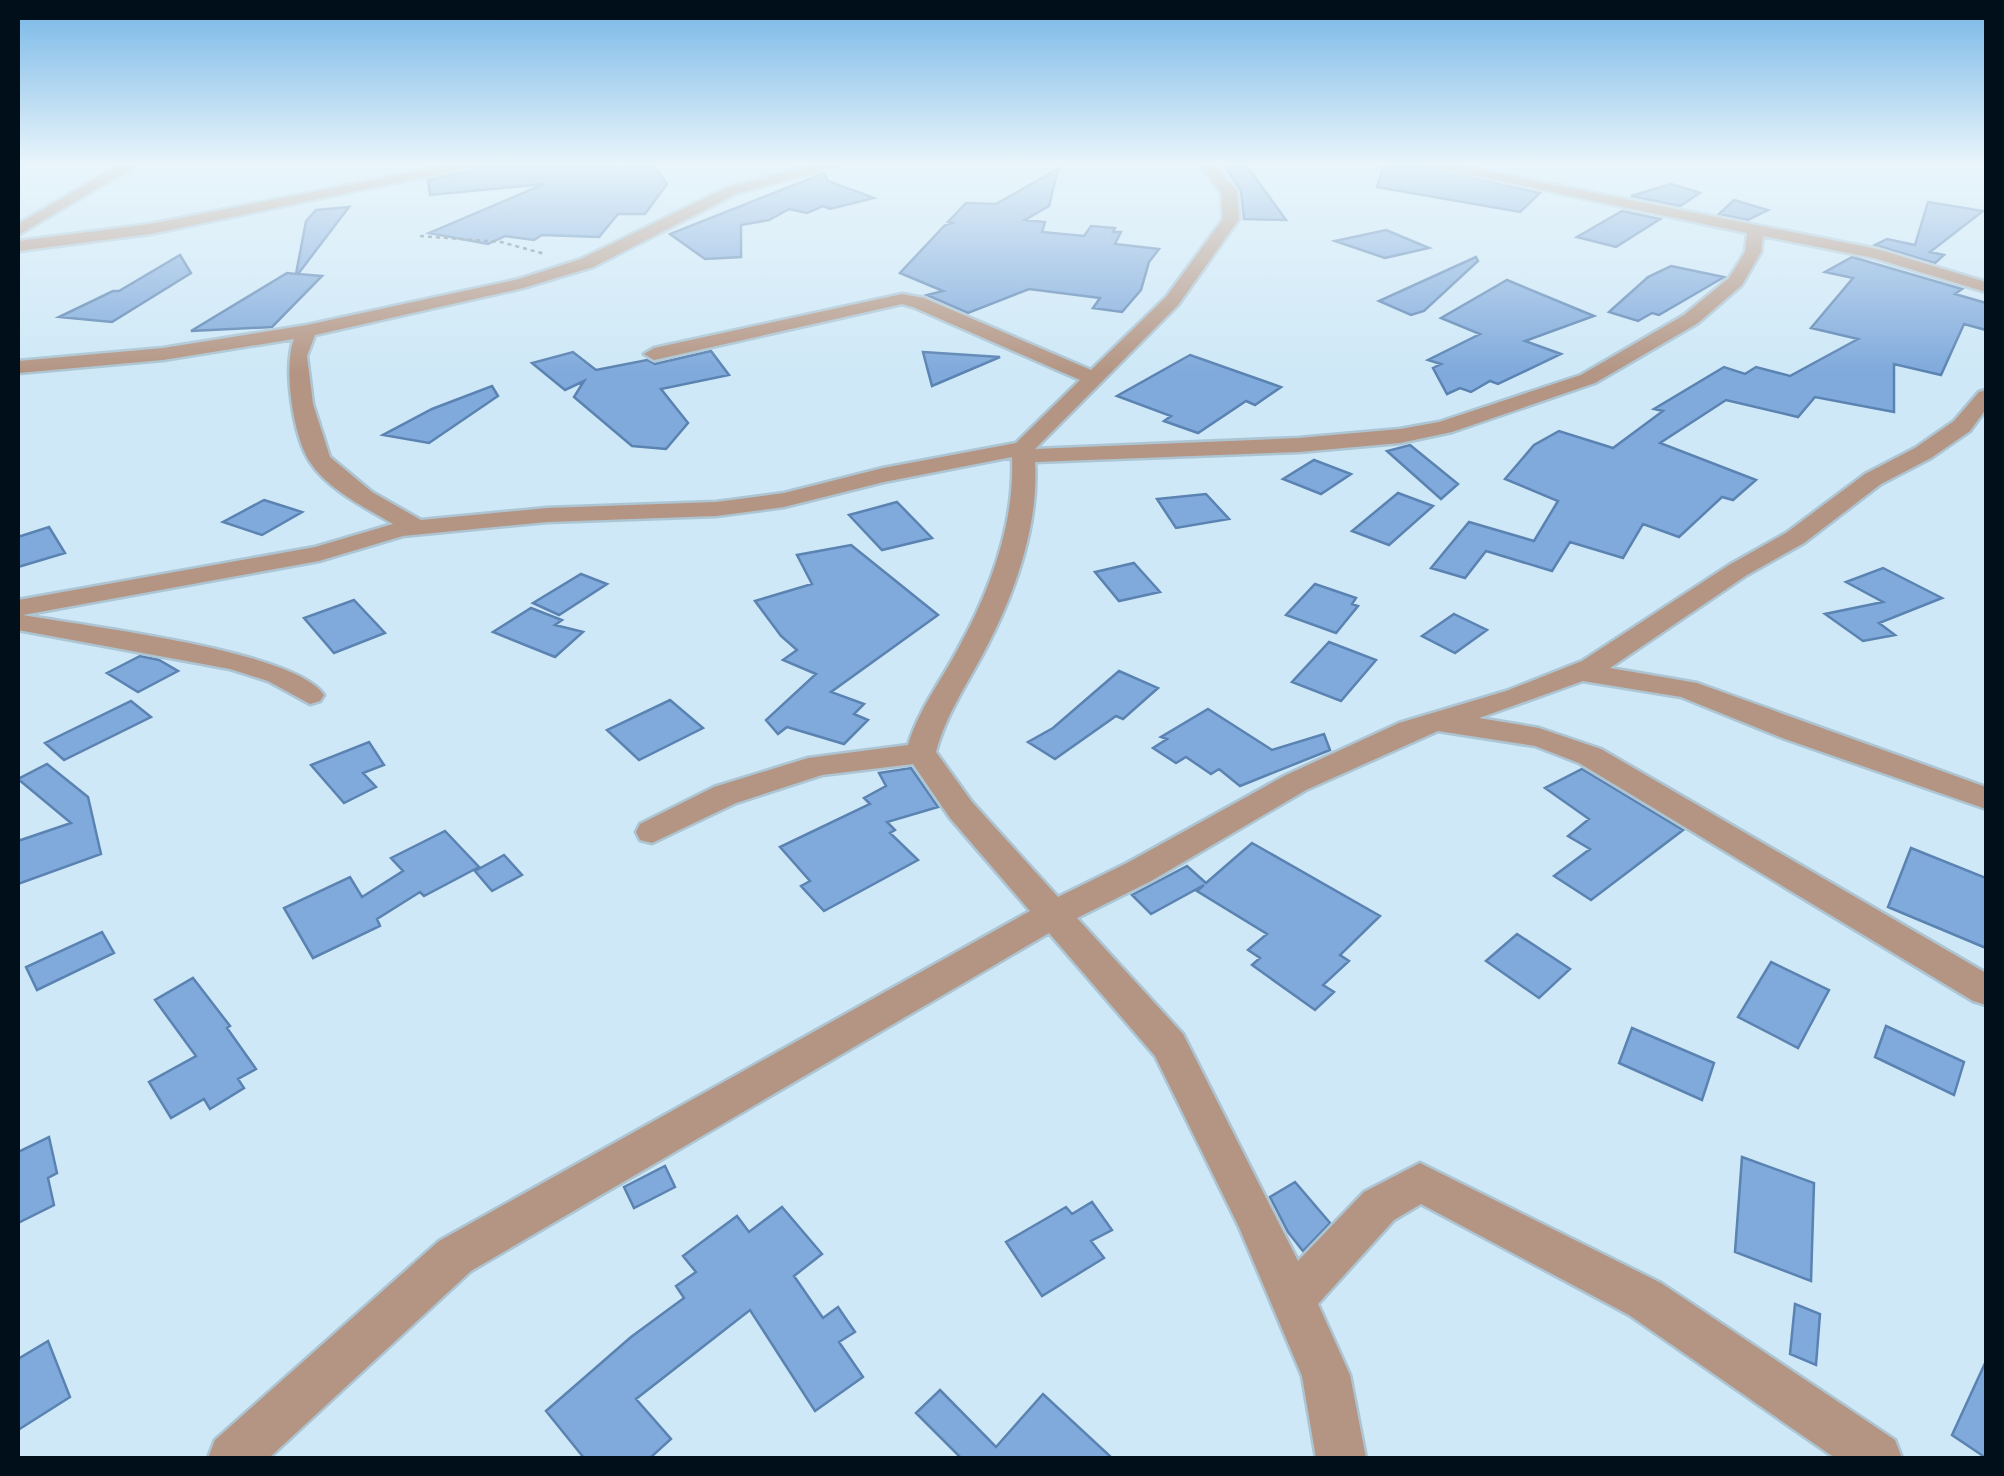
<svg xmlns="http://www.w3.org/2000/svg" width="2004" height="1476" font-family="'Space Grotesk',sans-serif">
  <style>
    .building { fill: #80aadc; stroke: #5a83b2; stroke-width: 2.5 }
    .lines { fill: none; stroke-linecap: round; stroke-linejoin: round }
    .minor-casing { stroke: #adc5d3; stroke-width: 5 }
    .path { stroke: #677b88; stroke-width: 2.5; stroke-dasharray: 4 4; stroke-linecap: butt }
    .minor { fill: #b49583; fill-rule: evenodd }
  </style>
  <rect width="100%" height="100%" fill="#cee8f7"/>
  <!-- building -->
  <path class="building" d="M497 165H611L612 170 653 165 667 184 645 214H618L599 237 542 235 534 240 505 236 488 244 429 233 544 184 430 195 428 180Z
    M1224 165H1246L1286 220 1244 219 1241 191Z
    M1384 165H1420L1540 193 1520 212 1377 187Z
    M1058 169 1049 206 1025 220 1045 222 1042 232 1084 236 1091 226 1115 228 1113 232H1121L1115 244 1159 249 1149 262 1141 290 1122 312 1093 308 1100 298 1029 289 968 313 927 295 943 291 900 273 945 225 952 223 948 222 966 203 996 204Z
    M824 173 828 181 874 198 830 209 823 206 807 213 789 209 769 220 741 225V257L705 259 670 234Z
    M1671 184 1700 193 1680 206 1631 196Z
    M1734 200 1768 210 1748 220 1719 214Z
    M1928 202 1983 211 1930 252 1944 255 1935 263 1875 245 1887 239 1915 245Z
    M349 207 298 274 322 276 272 327 191 331 287 273 296 274 306 221 316 210Z
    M1622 211 1660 219 1616 247 1577 237Z
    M1386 230 1429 248 1385 258 1335 241Z
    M180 255 191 273 112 322 59 317 113 291H119Z
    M1476 257 1478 261 1424 311 1411 315 1379 301Z
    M1852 257 1962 289 1955 294 1986 303V330L1964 324 1941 375 1894 364V412L1815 397 1798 417 1726 400 1660 443 1756 480 1733 500 1722 497 1679 537 1643 524 1623 558 1570 542 1552 571 1486 551 1465 578 1431 568 1469 522 1534 541 1558 501 1505 479 1534 445 1559 431 1613 448 1663 411 1654 409 1724 367 1745 374 1756 367 1790 376 1858 339 1811 328 1853 278 1825 272Z
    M1671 266 1724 277 1659 315 1652 313 1638 321 1609 312 1648 277Z
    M1507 280 1594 316 1525 341 1561 354 1498 384 1490 381 1471 392 1460 388 1447 394 1433 368 1441 364 1428 360 1480 334 1441 318Z
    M711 351 729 375 661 389 688 423 666 449 632 446 574 397 584 381 565 390 532 363 573 352 596 370 647 360 655 364Z
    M923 352 1000 357 932 386Z
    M1190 355 1281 387 1255 405 1246 401 1198 433 1164 421 1171 416 1117 396Z
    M492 386 498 396 429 443 383 435 432 409Z
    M1410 445 1458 484 1441 499 1387 451Z
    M1314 460 1351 474 1321 494 1283 479Z
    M1398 493 1433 506 1389 545 1352 531Z
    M1206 494 1229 519 1176 528 1157 499Z
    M264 500 302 512 262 535 223 522Z
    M897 502 932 538 882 550 849 515Z
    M49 527 65 553 18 567V537Z
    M851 545 938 615 831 692 864 704 854 714 868 720 844 744 787 727 778 734 766 720 816 674 783 660 797 650 781 636 755 601 812 584 797 555Z
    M1134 563 1160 592 1119 601 1095 572Z
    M1883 568 1942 598 1879 623 1895 635 1863 641 1825 614 1883 602 1846 582Z
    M581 574 607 584 559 615 533 603Z
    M1315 584 1356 598 1352 604 1358 606 1336 633 1286 615Z
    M354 600 385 633 334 653 304 618Z
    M531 608 562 620 555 625 583 632 555 657 493 632Z
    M1454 614 1487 630 1455 653 1422 636Z
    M1329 642 1376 660 1341 701 1292 682Z
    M140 656 159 660 178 671 138 692 107 673Z
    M1119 671 1158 688 1123 719 1116 716 1055 759 1028 742 1053 728Z
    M670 700 703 728 639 760 607 730Z
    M131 701 151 717 64 760 45 743Z
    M1208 709 1272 750 1324 734 1330 750 1240 786 1219 769 1211 774 1186 757 1176 763 1153 748 1167 739 1161 737Z
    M369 742 384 765 363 773 376 787 344 803 311 765Z
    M47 764 88 797 101 854 18 884V841L71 823 18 779Z
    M911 768 938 807 887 822 895 830 890 833 918 860 824 911 801 886 810 881 780 847 870 804 864 798 886 786 879 773Z
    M1582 769 1683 830 1591 900 1554 876 1590 849 1568 836 1589 819 1545 788Z
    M445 831 479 867 424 896 420 892 377 919 380 926 313 958 284 908 350 877 362 897 403 871 391 858Z
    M1252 843 1380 916 1340 955 1349 961 1323 985 1334 992 1315 1010 1252 965 1260 958 1248 950 1267 934 1197 891 1204 885 1151 914 1132 895 1187 866 1206 883Z
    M1911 848 1986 878V948L1888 907Z
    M504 855 522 875 492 891 475 871Z
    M102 932 114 953 37 990 26 967Z
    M1517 934 1570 969 1539 998 1486 961Z
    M1771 962 1829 990 1798 1048 1738 1017Z
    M193 978 230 1026 227 1028 256 1069 238 1079 244 1088 210 1109 204 1099 171 1118 149 1082 196 1056 155 1000Z
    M1886 1026 1964 1062 1954 1095 1875 1057Z
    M1632 1028 1714 1063 1702 1100 1619 1063Z
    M49 1137 57 1173 48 1178 54 1205 18 1223V1152Z
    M1742 1157 1814 1183 1811 1281 1735 1252Z
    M665 1166 675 1187 634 1208 624 1187Z
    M1295 1182 1330 1223 1303 1251 1288 1232 1270 1197Z
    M1092 1202 1112 1230 1091 1241 1104 1258 1042 1296 1006 1242 1066 1207 1072 1214Z
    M782 1207 822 1254 794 1276 823 1318 838 1307 855 1332 839 1342 863 1377 815 1411 750 1310 636 1399 671 1439 650 1458H584L546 1411 631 1337 684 1298 676 1286 696 1272 683 1256 737 1216 749 1232Z
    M1795 1304 1820 1314 1816 1365 1790 1354Z
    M48 1341 70 1397 18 1430V1359Z
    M1986 1361V1458L1952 1435Z
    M940 1390 996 1447 1043 1394 1112 1458H961L916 1413Z"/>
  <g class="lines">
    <!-- minor casing -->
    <g class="minor-casing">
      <path id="minor" d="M119 165H137L18 235V224Z
        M450 165H481L150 234 18 251V241L150 224Z
        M814 165H839L736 194 593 267 523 288 315 335 307 356 313 404 330 457 372 492 421 520 547 508 716 502 784 493 883 468 1016 443 1080 380 913 307 902 304 654 360 644 354 654 348 902 294 924 298 1091 370 1166 297 1223 219 1221 192 1199 165H1214L1237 191 1239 219 1178 305 1035 449 1299 438 1400 429 1439 422 1581 375 1684 315 1729 278 1745 252 1747 233 1424 165H1454L1877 249 1986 282V292L1874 258 1763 236 1761 252 1742 285 1698 323 1595 383 1452 432 1400 443 1299 452 1035 462C1039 525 1015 593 986 648 968 683 946 714 936 752L972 802 1058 897 1127 863 1284 776 1399 723 1506 691 1582 661 1729 565 1786 533 1865 474 1915 448 1954 421 1979 392 1986 390V409L1970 431 1931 458 1881 484 1804 543 1747 575 1610 668 1697 683 1986 787V809L1785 739 1681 697 1583 681 1479 718 1539 728 1601 749 1986 973V1005L1973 1001 1579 763 1535 746 1438 731 1306 790 1151 881 1077 918 1183 1034 1298 1261 1364 1192 1420 1163 1661 1283 1895 1440 1902 1458H1835L1629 1315 1421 1204 1394 1220 1318 1304 1350 1375 1366 1458H1316L1302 1376 1239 1227 1155 1056 1049 933 471 1271 269 1458H208L215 1440 439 1241 1030 911 950 818 913 764 822 775 736 803 652 843 640 840 636 832 640 824 714 787 808 758 908 745C919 709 941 681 958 649 990 591 1015 523 1012 457L884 482 784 507 716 516 547 522 403 536 319 561 23 615C83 626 294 650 324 695L320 701 310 704 268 681 230 669 18 630V600L315 547 393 524C366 508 327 489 310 462 293 436 283 367 294 339L163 360 18 373V361L163 348 307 325 519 279 581 259 726 188Z"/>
    </g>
    <!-- path -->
    <path class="path" d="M420 236 501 242 545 254"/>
    <!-- minor -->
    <use href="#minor" class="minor"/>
  </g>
  <!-- sky -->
  <linearGradient id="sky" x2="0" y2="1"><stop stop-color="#75b6e6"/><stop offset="0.44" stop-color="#e9f5fb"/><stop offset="1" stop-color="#e9f5fb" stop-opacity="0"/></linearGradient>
  <rect width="2004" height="372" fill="url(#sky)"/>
  <!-- border -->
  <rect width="2004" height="1476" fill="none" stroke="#000f19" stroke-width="40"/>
</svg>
